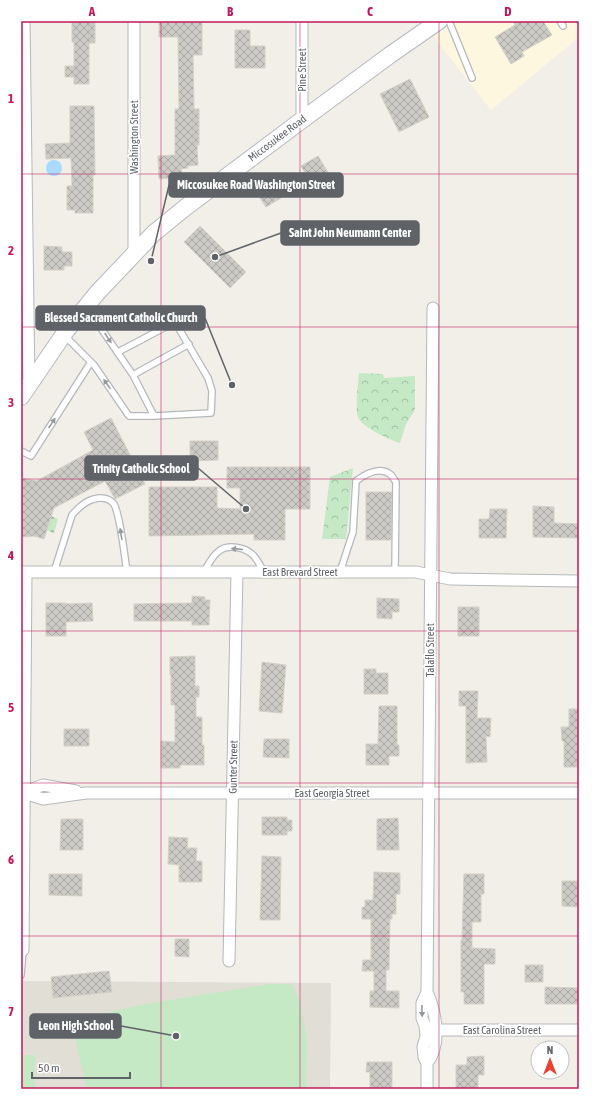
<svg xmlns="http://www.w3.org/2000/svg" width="600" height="1110" font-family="'Asap Condensed',sans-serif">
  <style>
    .commercial { fill: #fef7e0 }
    .education { fill: #e1ded6 }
    .cemetery { fill: url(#cemetery-stones) }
    .park { fill: url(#park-crowns) }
    .pitch { fill: #c5e8c5 }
    .water { fill: #aadaff }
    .building { fill: url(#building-cross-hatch); stroke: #d6d1c6 }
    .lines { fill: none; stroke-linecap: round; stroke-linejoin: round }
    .lane-casing { stroke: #b5b8bc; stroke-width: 8 }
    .street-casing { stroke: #b5b8bc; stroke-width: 13 }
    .secondary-casing { stroke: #b6babf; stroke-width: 18 }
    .lane { stroke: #fff; stroke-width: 5.5 }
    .street { stroke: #fff; stroke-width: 11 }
    .secondary { stroke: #fff; stroke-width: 16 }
    .oneway { fill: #979a9d }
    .grid { fill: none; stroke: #c2185b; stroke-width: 1; stroke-opacity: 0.55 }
    .labels { text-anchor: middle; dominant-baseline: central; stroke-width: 3.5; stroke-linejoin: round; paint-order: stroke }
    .street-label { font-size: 11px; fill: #5f6368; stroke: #fff }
    .leader { fill: none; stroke: #5f6368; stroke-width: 1.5 }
    .callout-dot { fill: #5f6368; stroke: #fff; stroke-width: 1.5 }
    .callout { fill: #5f6368; stroke: #5f6368; stroke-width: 1.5 }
    .callout-label { font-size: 12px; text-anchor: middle; font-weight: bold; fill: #fff }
    .neatline { fill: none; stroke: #c2185b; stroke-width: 1.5 }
    .grid-label { font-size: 13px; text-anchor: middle; font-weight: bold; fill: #c2185b }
  </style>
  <defs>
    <pattern id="cemetery-stones" width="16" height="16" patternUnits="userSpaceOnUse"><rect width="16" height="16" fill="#c5e8c5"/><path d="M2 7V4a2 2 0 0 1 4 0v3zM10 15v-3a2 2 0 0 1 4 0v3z" fill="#a3c0a4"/></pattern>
    <pattern id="park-crowns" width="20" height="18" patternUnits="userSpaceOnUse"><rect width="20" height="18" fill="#c5e8c5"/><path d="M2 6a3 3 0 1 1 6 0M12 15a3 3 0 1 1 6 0" fill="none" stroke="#a3c0a4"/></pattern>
    <pattern id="building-cross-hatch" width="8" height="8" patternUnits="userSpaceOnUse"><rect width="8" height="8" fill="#cccac5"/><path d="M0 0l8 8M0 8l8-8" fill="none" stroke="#a9a8a4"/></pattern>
  </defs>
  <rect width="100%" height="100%" fill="#f1efe8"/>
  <!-- commercial -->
  <path class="commercial" d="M456 21H579V37L491 110 433 36Z"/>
  <!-- education -->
  <path class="education" d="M21 981 331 983 330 1089H21Z"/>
  <!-- cemetery -->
  <path class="cemetery" d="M51 516 58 519 54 533 46 530Z"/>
  <!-- park -->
  <path class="park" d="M359 373 383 374 384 378 415 376V410L406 424 400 443C390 440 361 427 358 417 355 410 358 382 359 373Z
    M353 468 346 539H322L330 477Z"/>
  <!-- pitch -->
  <path class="pitch" d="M269 984H291L300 1001 307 1039 306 1089H87L75 1039 84 1022 114 1011 145 1004Z
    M21 1055H35V1089H21Z"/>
  <!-- water -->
  <path class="water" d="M46 168a8 8 0 1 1 16 0a8 8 0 1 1-16 0Z"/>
  <!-- building -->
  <path class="building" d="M72 21H95V43H89V84H74V77H65V66H74V42H72Z
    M513 21H543L552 35 522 52 524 56 511 64 495 37 515 25Z
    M159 22H202V55H193L194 109H199V145H197L198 165 187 166 188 168 181 169 182 175H170V178L159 179 158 156 175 155V109H179L178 37H159Z
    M235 30H250V46H265V68H235Z
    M410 79 429 117 399 132 380 94Z
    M70 106H94L95 175H93V213H75V210H67V186H72L71 158 46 159 45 144 70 143Z
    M318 156 329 174 312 184 301 166Z
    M282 179 291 192 266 207 258 195Z
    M200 226 246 272 230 288 184 242Z
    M44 246 62 247V252H72V266H64V270H44Z
    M111 418 145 484 115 499 105 481 54 508 44 539 34 536 21 537V478L37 481 93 450 84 432Z
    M190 441H218V460L190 461Z
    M227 467H310V509H285V540H254V534L149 536V487H217V508L240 509V488H227Z
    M366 492H392L391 540H366Z
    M533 506 554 507V523L579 524V538L533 537Z
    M490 509H507L506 538H479V519H489Z
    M192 596 205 597V600H210L209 625H192V621H134V604L192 603Z
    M377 598 399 599V612H392V619L377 618Z
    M46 603H66V604L92 603 93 621 66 622V636H46Z
    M458 607H479V636H458Z
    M195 656V686H199V697H196V717H202V745H204V765H180V768H161V741L175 742V705H171V675H170V657Z
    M262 662 286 665 282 713 259 711Z
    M364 669H376V673H388V694H364Z
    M459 691H478L477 718H491L490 737 486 736 487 762 466 763V706H459Z
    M379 706H397V745H399V756H389V765H366V744H378Z
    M569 709H579V767H564V741H562L561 727H569Z
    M64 729H89V746H64Z
    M264 739H289V758L263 757Z
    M262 817H287V820H292V831H287V835H262Z
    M398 818 399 850H377V819Z
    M61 819H83V850H60Z
    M169 837 188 838 187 848H197L196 861H202V882H179V865L168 864Z
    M262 856 281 857 280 920H260Z
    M374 872 400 873V894H396V914H392V919H390L389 970H386V991H399V1008L370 1007V991H374V971H362L363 960H371V919H362V907H365V900H373Z
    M49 874H82V896L49 895Z
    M464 874H484V894H481V922H472V948L495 949V964H484V1004H464V992H461V940H462Z
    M562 881H579V907L562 906Z
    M175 939H189V957L175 956Z
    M525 965H543V982H525Z
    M109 971 112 992 53 998 51 977Z
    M545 987 579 988V1004H545Z
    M484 1056V1075H478V1089H456V1065H467V1057Z
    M367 1062H392V1088H370V1072H366Z"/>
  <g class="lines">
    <!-- lane casing -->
    <g class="lane-casing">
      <path id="lane" d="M449 21 472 78
        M560 21 563 26
        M87 308 133 375 154 416
        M64 335 94 365 129 416H154L211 413 212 391 208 378 175 322 118 352
        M133 375 189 344
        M21 451 31 456 91 362
        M54 572 72 515C78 508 85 501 94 499 101 497 109 498 114 504 120 514 125 559 127 572
        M204 572C208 565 212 556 219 551 228 544 246 547 254 556 258 561 261 567 264 572
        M340 572 353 532 356 481C364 475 379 466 390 474 392 475 394 480 396 482L395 572
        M21 975 23 950"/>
    </g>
    <!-- street casing -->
    <g class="street-casing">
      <path id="street" d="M24 21 29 385
        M302 21V120
        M134 253V21
        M21 572H416L450 579 579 581
        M21 792 43 799 86 793H579
        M22 793 43 785 76 791
        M23 950 26 572
        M229 961 237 572
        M427 992 422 1003V1018L425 1026 426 1036 423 1047 424 1057 427 1063V1089
        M426 1030H579
        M427 1063C442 1045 436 1012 427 992L433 308"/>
    </g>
    <!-- secondary casing -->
    <g class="secondary-casing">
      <path id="secondary" d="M21 397 66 331 98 292 154 233 186 207 302 120 390 55 439 21"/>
    </g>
    <!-- lane -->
    <use href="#lane" class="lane"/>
    <!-- street -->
    <use href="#street" class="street"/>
    <!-- secondary -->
    <use href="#secondary" class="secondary"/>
  </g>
  <!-- one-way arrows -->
  <defs><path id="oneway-solid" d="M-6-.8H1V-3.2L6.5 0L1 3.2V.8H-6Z"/></defs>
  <g class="oneway">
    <use href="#oneway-solid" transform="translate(108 338) rotate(56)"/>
    <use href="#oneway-solid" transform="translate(107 384) rotate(-125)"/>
    <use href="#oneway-solid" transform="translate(52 423) rotate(-57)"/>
    <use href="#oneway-solid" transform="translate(121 534) rotate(-99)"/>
    <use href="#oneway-solid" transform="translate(237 549) rotate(-175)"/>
    <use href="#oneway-solid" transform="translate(422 1011) rotate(89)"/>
  </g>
  <!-- grid -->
  <path class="grid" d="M161 21V1089M300 21V1089M439 21V1089M21 174H579M21 327H579M21 479H579M21 631H579M21 783H579M21 936H579"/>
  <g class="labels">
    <!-- street labels -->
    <g class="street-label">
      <text transform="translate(302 70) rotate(-90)">Pine Street</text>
      <text transform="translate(134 137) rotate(-90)">Washington Street</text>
      <text transform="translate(277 138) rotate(-37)">Miccosukee Road</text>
      <text x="300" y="572">East Brevard Street</text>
      <text transform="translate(430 650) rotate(-90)">Talaflo Street</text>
      <text transform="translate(233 767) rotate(-89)">Gunter Street</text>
      <text x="332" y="793">East Georgia Street</text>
      <text x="502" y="1030">East Carolina Street</text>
    </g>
  </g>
  <!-- callouts -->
  <path class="leader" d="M151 261L169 185M215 257L281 233M232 385L205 318M246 509L198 468M176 1036L121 1026"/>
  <g class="callout-dot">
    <circle cx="151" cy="261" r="4"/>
    <circle cx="215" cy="257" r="4"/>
    <circle cx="232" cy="385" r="4"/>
    <circle cx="246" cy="509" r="4"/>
    <circle cx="176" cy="1036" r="4"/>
  </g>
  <g class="callout">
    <rect x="169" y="173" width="174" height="24" rx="4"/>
    <rect x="281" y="221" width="138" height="24" rx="4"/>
    <rect x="36" y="306" width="169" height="24" rx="4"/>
    <rect x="85" y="456" width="113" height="24" rx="4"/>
    <rect x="30" y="1014" width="91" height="24" rx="4"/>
  </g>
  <g class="callout-label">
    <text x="256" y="189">Miccosukee Road Washington Street</text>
    <text x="350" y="237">Saint John Neumann Center</text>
    <text x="121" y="322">Blessed Sacrament Catholic Church</text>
    <text x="141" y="473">Trinity Catholic School</text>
    <text x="76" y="1030">Leon High School</text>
  </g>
  <!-- border -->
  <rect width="600" height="1110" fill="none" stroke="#ffffff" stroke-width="44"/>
  <!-- north arrow -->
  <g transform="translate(550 1060)"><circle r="19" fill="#ffffff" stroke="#bfc1c3"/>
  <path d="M0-3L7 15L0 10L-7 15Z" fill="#ea4335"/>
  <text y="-6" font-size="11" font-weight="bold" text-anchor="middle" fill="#5f6368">N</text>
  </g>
  <!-- scale -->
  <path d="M32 1072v6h98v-6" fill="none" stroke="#5f6368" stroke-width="2"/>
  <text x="38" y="1072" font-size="12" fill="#5f6368" stroke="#ffffff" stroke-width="3" paint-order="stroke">50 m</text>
  <rect x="22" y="22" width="556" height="1066" class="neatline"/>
  <g class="grid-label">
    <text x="92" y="16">A</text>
    <text x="230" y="16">B</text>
    <text x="370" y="16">C</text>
    <text x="508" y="16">D</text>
    <text x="11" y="103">1</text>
    <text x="11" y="255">2</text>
    <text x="11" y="407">3</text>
    <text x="11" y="560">4</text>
    <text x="11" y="712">5</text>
    <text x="11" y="864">6</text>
    <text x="11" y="1016">7</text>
  </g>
</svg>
